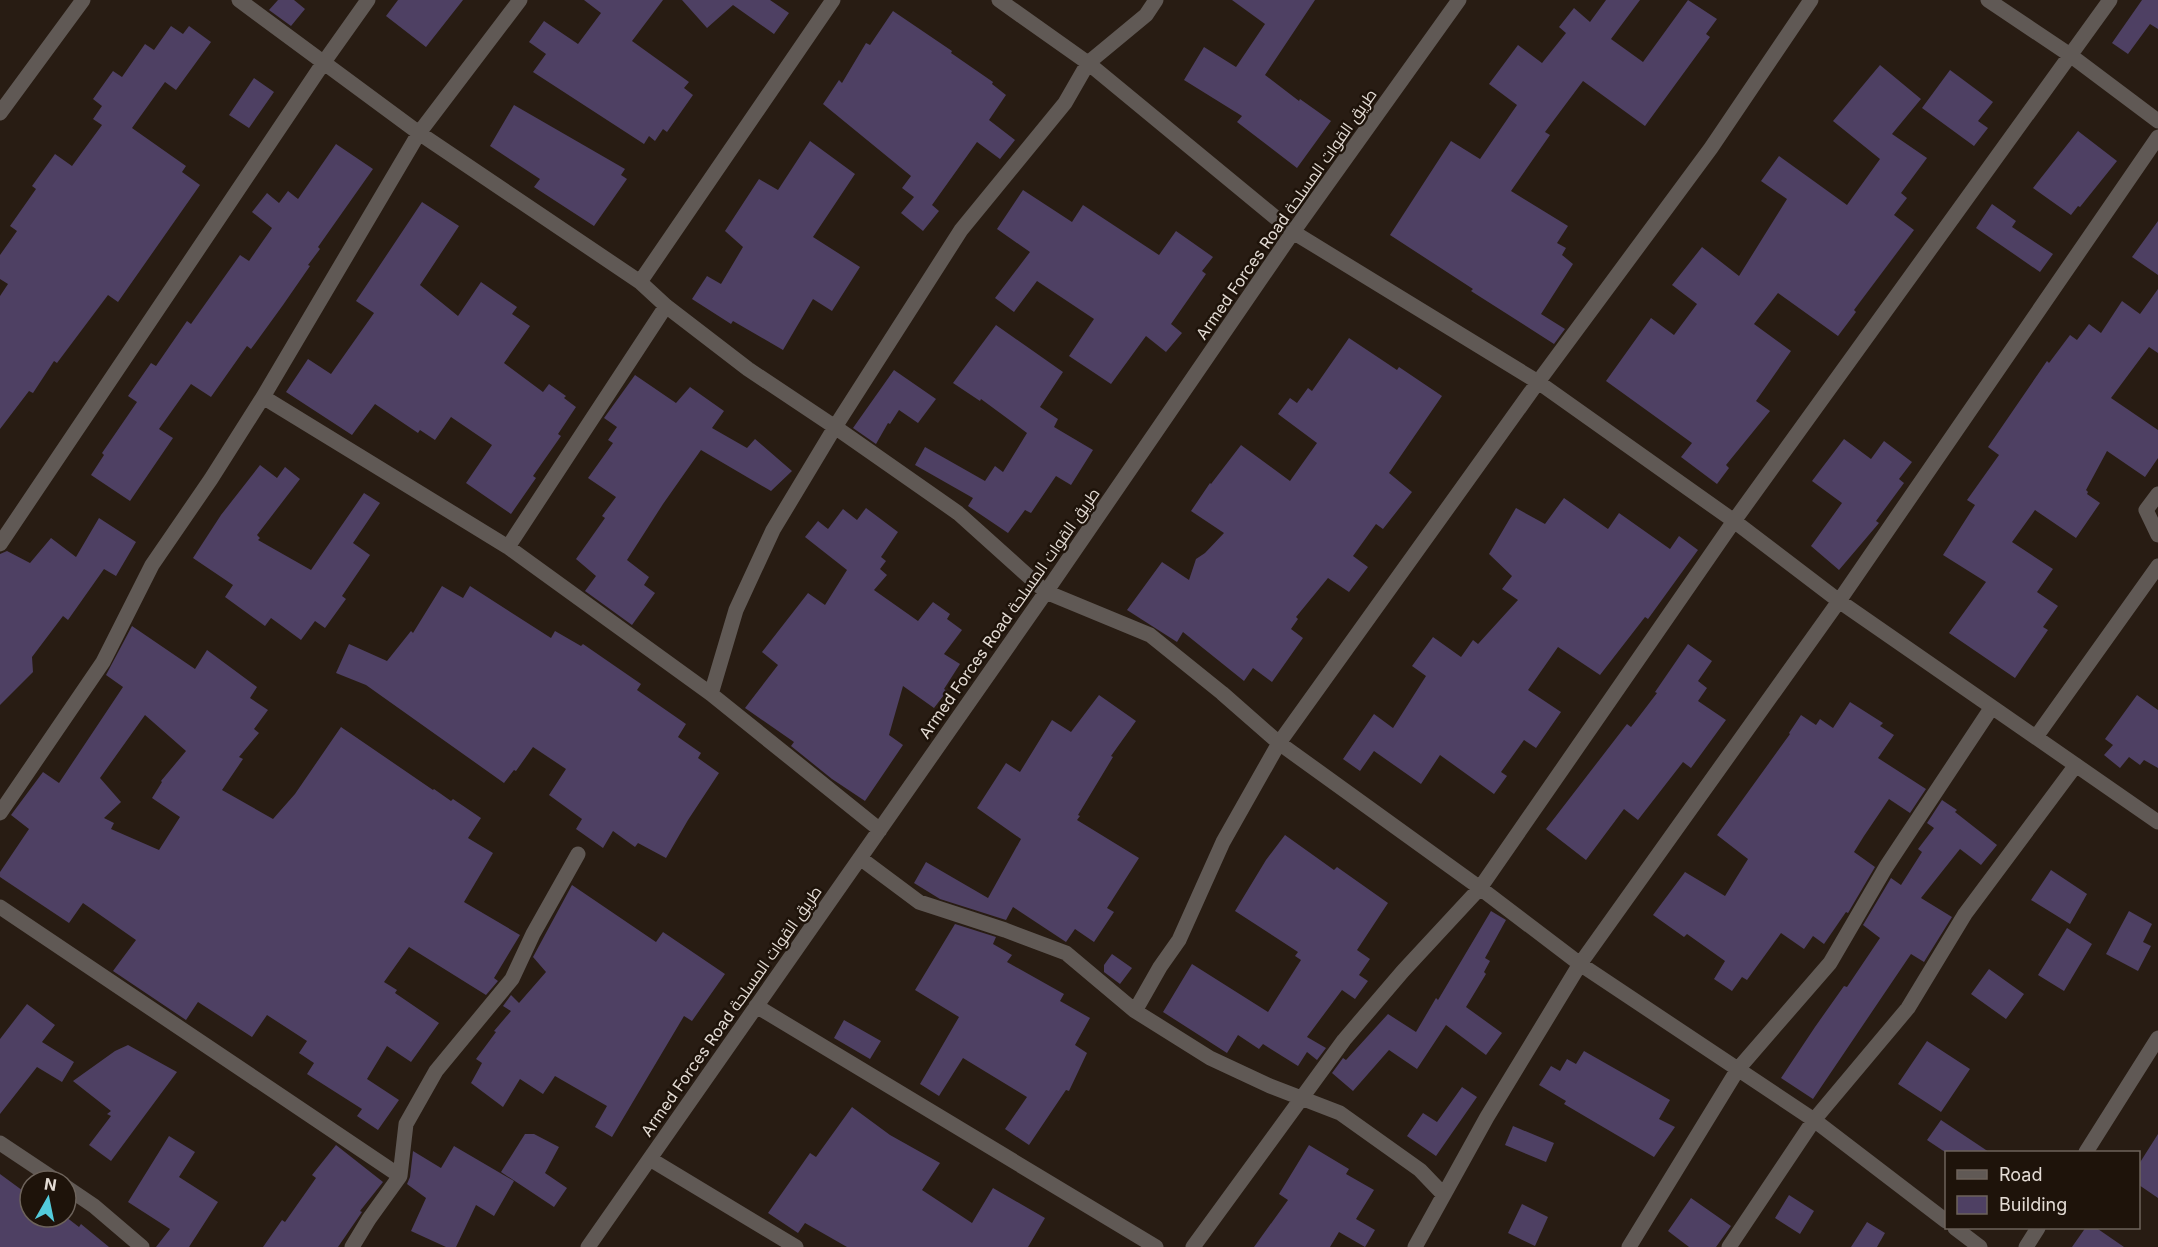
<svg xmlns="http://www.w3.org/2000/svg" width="2158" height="1247" font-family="Inter,Cairo,sans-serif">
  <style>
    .building { fill: #4e4063; fill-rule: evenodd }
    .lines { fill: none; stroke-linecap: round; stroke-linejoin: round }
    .minor { stroke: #605955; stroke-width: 15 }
    .labels { text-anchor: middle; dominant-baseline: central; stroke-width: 5; stroke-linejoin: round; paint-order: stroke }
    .street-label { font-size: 16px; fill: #e4dcd5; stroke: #1e130a }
  </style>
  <rect width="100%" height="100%" fill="#281c13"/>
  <!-- building -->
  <path class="building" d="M278 0H294L305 9 291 26 269 10Z
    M398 0H463L426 47 386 16Z
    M584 0H663L632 41 689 82 684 88 693 95 667 132 663 129 655 141 649 136 644 144 533 72 546 54 529 42 544 21 578 44 601 13Z
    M682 0H770L789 13 774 34 733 5 707 28Z
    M1232 0H1315L1265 75 1299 101 1300 99 1331 121 1297 168 1237 122 1242 116 1184 80 1204 47 1236 67 1265 24Z
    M1606 0H1640L1611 39 1643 62 1688 0 1717 19 1706 34 1710 37 1645 126 1583 81 1545 132 1550 135 1511 191 1568 226 1557 243 1566 248 1562 255 1573 264 1541 314 1565 329 1554 344 1471 291 1473 289 1390 235 1451 141 1480 159 1517 105 1489 84 1518 45 1542 63 1566 33 1559 27 1574 8 1590 22Z
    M2142 0H2158V29L2150 24 2128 54 2112 43Z
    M893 11 952 51 951 53 993 82 992 84 1006 95 989 120 1015 140 1000 159 977 142 932 205 939 211 923 231 901 213 914 197 902 188 911 176 823 104 839 80 842 83 866 43 870 45Z
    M171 26 183 34 189 26 211 42 176 90 165 82 132 128 186 166 182 172 200 185 118 302 108 295 57 363 54 361 33 393 29 391 0 429V296L8 284 0 279V255L17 231 10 226 36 189 32 186 55 154 72 166 102 125 93 119 102 106 93 99 113 71 122 77 145 44 154 50Z
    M1880 65 1921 99 1892 134 1927 158 1901 193 1907 198 1894 215 1914 230 1854 310 1856 312 1838 336 1778 293 1754 324 1791 351 1756 401 1770 411 1726 465 1729 468 1717 484 1681 457 1692 443 1606 381 1651 318 1674 335 1697 304 1672 285 1702 247 1739 276 1787 199 1761 181 1779 156 1847 205 1880 159 1833 121Z
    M1950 70 1993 102 1978 121 1988 128 1974 146 1922 108Z
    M254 78 274 92 249 128 229 115Z
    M514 105 625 169 621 175 627 179 594 226 534 187 540 179 490 146Z
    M2078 131 2117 161 2080 207 2078 206 2071 215 2033 188Z
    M810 141 855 174 813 237 860 267 832 311 813 299 783 350 733 321 731 324 692 299 707 276 721 284 743 247 725 231 759 179 778 190Z
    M336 144 373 169 318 247 320 249 308 265 310 266 283 305 251 349 247 346 211 397 191 384 159 429 173 438 130 501 91 475 104 455 102 453 137 402 128 396 151 363 156 366 187 321 191 324 240 255 249 261 272 228 252 212 267 193 279 203 288 191 298 199Z
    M1023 190 1072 222 1083 205 1159 255 1176 231 1213 257 1202 271 1206 274 1171 324 1182 333 1166 352 1146 336 1111 384 1069 356 1094 319 1037 281 1014 312 995 298 1030 252 997 229Z
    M422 202 459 226 420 285 458 316 481 282 517 307 512 314 530 326 504 363 543 392 549 384 566 396 564 398 576 407 558 434 561 436 533 476 536 478 511 514 466 483 492 445 451 417 435 440 420 430 418 433 375 404 352 435 286 392 308 359 331 374 374 313 356 301Z
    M1992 204 2016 221 2012 227 2053 254 2040 272 1976 228Z
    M2158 221V275L2132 257Z
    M2158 289V353L2149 347 2111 398 2158 430V458L2145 477 2107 451 2086 490 2088 492 2087 494 2100 503 2076 538 2035 510 2012 542 2053 569 2037 592 2058 606 2043 627 2048 630 2015 678 1949 633 1986 582 1943 555 1975 505 1967 500 1999 455 1988 447 2047 361 2049 363 2070 335 2077 340 2089 324 2101 333 2122 301 2140 314Z
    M996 325 1063 372 1040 407 1058 419 1054 427 1093 450 1071 485 1056 476 1031 513 1025 510 1008 533 968 506 973 498 915 465 925 447 985 481 995 466 1003 472 1027 433 981 399 980 401 953 383Z
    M1349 338 1397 370 1399 367 1442 396 1389 473 1412 492 1383 529 1376 524 1353 556 1368 567 1349 592 1328 578 1296 617 1298 619 1291 629 1303 638 1272 682 1253 668 1244 681 1183 632 1177 642 1127 610 1162 562 1189 580 1196 559 1205 553 1224 533 1191 511 1210 483 1211 484 1241 445 1290 481 1317 443 1278 414 1290 398 1297 403 1308 388 1312 391Z
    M894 370 936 399 918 423 899 410 890 424 888 423 876 444 853 428Z
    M635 375 676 403 690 387 724 411 712 428 747 448 755 439 792 471 771 491 701 450 663 504 627 560 649 577 644 585 655 593 632 625 585 591 596 576 576 559 605 518 602 516 616 497 588 478 613 443 608 440 617 427 604 418Z
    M1844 439 1871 459 1884 441 1912 462 1899 479 1904 483 1876 521 1879 523 1839 570 1811 546 1842 503 1812 481Z
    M260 465 277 478 285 467 300 479 257 535 260 538 258 540 311 570 364 493 380 503 353 543 370 555 342 596 346 599 325 628 315 621 301 640 271 618 265 626 225 597 233 585 193 558 221 515Z
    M1564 498 1608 529 1619 513 1670 549 1679 536 1698 550 1648 619 1645 617 1600 675 1558 647 1528 690 1561 712 1536 748 1524 740 1501 772 1507 776 1494 794 1440 755 1421 784 1374 751 1360 771 1343 759 1374 714 1393 728 1426 676 1412 666 1433 637 1461 657 1473 640 1478 644 1518 600 1502 589 1512 576 1489 554 1516 508 1545 524Z
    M866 508 898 532 881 557 886 561 880 569 887 575 874 590 918 621 933 602 950 614 947 619 962 630 944 654 960 664 944 689 947 691 934 708 903 686 889 735 903 745 865 801 832 779 791 746 794 742 745 708 778 665 762 652 808 593 825 605 847 570 805 537 818 521 828 529 843 509 857 520Z
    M99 518 136 542 116 576 104 569 68 620 63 616 32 657 33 672 0 705V554L7 551 30 563 51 538 76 557Z
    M442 586 463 598 470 586 551 638 555 631 581 646 583 644 641 684 637 690 686 724 678 737 701 753 698 758 719 773 688 820 666 858 638 843 635 847 613 831 603 848 576 829 582 819 549 795 566 769 533 747 516 771 514 770 504 783 366 685 336 673 349 644 387 661 411 631 413 633Z
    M132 626 195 669 207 650 257 687 250 698 268 710 254 729 259 733 239 757 243 759 222 790 273 819 295 794 341 727 433 790 434 789 451 801 453 799 481 818 468 838 493 853 464 902 520 935 494 978 498 981 486 995 409 947 384 982 397 990 395 993 439 1023 411 1062 387 1046 367 1079 399 1100 378 1130 357 1116 362 1109 307 1074 314 1063 299 1053 307 1041 267 1015 252 1037 198 1002 186 1020 113 971 136 940 83 903 69 923 0 877V872L29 829 11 815 43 772 59 783 123 687 106 675ZM145 715 186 751 161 781 162 782 152 798 180 817 159 850 111 829 114 823 104 818 121 802 100 778Z
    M1688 644 1712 661 1698 681 1707 688 1698 701 1726 720 1691 768 1683 762 1638 820 1624 809 1586 860 1546 829 1627 724 1631 727 1657 693 1655 692Z
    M1099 695 1136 721 1111 756 1113 757 1078 815 1080 816 1077 820 1139 858 1107 908 1114 912 1094 942 1075 929 1066 942 1013 907 1006 920 940 899 914 883 926 862 988 898 1021 839 977 808 1006 763 1020 772 1052 720 1071 732Z
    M2137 695 2158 710V768L2144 760 2140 765 2129 757 2120 768 2104 755 2113 745 2105 739Z
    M1850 702 1883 723 1880 726 1894 735 1878 758 1926 789 1910 813 1889 799 1864 836 1854 852 1875 867 1848 913 1846 912 1824 944 1813 936 1804 949 1781 933 1747 980 1742 977 1732 991 1714 979 1725 961 1687 934 1684 937 1653 915 1685 872 1725 896 1748 859 1717 835 1790 734 1789 733 1801 715 1816 725 1820 719 1833 728Z
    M1942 800 1957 810 1955 812 1997 845 1981 865 1960 849 1921 898 1952 917 1924 962 1911 954 1813 1099 1781 1078 1815 1027 1844 986 1847 987 1880 938 1863 925 1891 878 1901 885 1922 852 1918 849 1934 828 1927 823Z
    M1285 835 1334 870 1337 867 1388 903 1357 950 1370 959 1359 975 1368 981 1355 999 1342 990 1307 1037 1326 1048 1317 1060 1307 1052 1298 1066 1263 1044 1259 1049 1238 1035 1227 1053 1163 1012 1192 964 1268 1012 1301 960 1295 956 1298 952 1235 911 1266 860Z
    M2051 870 2087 894 2070 924 2031 900Z
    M572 885 656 942 663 932 725 974 692 1021 684 1016 612 1137 595 1127 607 1106 555 1076 543 1094 520 1079 503 1107 471 1083 482 1063 476 1059 496 1032 494 1031 511 1011 503 1006 511 995 519 1003 546 972 533 957Z
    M1491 911 1506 920 1485 958 1490 961 1484 972 1486 974 1466 1007 1502 1033 1486 1055 1446 1025 1417 1069 1389 1050 1353 1091 1332 1073 1343 1058 1346 1060 1388 1014 1416 1032 1436 998 1438 1000Z
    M2129 911 2152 924 2143 942 2151 946 2138 971 2106 954Z
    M955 924 996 937 993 944 1012 955 1007 962 1064 994 1060 1001 1090 1018 1075 1045 1087 1053 1069 1091 1066 1090 1029 1145 1005 1129 1027 1097 963 1058 939 1096 920 1084 959 1017 915 990Z
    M2067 928 2092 944 2064 991 2038 975Z
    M1112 954 1132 968 1120 984 1104 972V965Z
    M1989 969 2024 994 2006 1019 1971 994Z
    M27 1004 55 1025 42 1042 74 1062 62 1082 37 1067 0 1114V1039Z
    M844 1020 881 1041 870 1059 834 1038Z
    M1927 1041 1970 1069 1941 1112 1898 1084Z
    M128 1045 177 1072 111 1161 89 1145 111 1116 107 1114 111 1111 73 1081 115 1051Z
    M1584 1051 1670 1100 1659 1119 1675 1127 1654 1157 1564 1104 1566 1101 1539 1085 1551 1066 1560 1071 1567 1059 1576 1064Z
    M1462 1087 1477 1097 1436 1156 1407 1136 1423 1113 1437 1122Z
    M852 1107 890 1135 940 1163 922 1190 972 1223 993 1188 1045 1218 1028 1247H847L805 1223 798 1233 768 1213 810 1153 816 1157Z
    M1941 1120 1989 1152H1945L1927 1140Z
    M1513 1126 1554 1143 1546 1162 1505 1145Z
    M525 1134H534L559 1147 545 1173 567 1188 554 1207 501 1172Z
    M2158 1134V1198L2139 1185V1164Z
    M169 1136 195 1152 179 1177 218 1202 189 1247H156L170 1229 128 1202Z
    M336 1145 383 1182 360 1211 362 1212 338 1247H263L282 1220 285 1222 316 1178 312 1175Z
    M1309 1145 1349 1169 1346 1174 1374 1190 1356 1219 1375 1230 1365 1247 1339 1232 1330 1247H1254L1288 1200 1279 1194Z
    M454 1146 514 1181 494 1216 476 1205 456 1247H446L411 1231 426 1198 407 1184 410 1177 413 1151 441 1168Z
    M0 1174 30 1196V1217H66L79 1227 81 1224 109 1247H0Z
    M1789 1195 1814 1211 1800 1234 1775 1218Z
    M1691 1198 1731 1226 1716 1247H1689L1668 1231Z
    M1522 1204 1548 1217 1535 1246 1508 1233Z
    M1867 1222 1885 1233 1877 1247H1851Z
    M2086 1227H2095L2124 1247H2072Z"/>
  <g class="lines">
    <!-- minor -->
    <path class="minor" d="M239 0 419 133 640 282 666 306 748 369 835 427 958 513 1046 592 1150 635 1222 693 1279 743 1480 888 1580 964 1814 1120 1946 1221
      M999 0 1088 63 1293 232 1538 382 1734 521 1839 601 2158 822
      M1988 0 2070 55 2158 121
      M0 113 83 0
      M640 282 833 0
      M263 397 508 547 711 694 880 830
      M2158 494 2146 510 2158 535
      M0 544 324 62 368 0
      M508 547 666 306
      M711 694 736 610 773 530 835 427 961 230 1065 103 1088 63 1146 15 1156 0
      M2036 737 2158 566
      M0 813 103 662 152 565 211 479 263 397 419 133 520 0
      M860 858 919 902 1005 930 1066 953 1135 1011 1210 1058 1270 1086 1340 1113 1420 1170 1443 1194
      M0 907 400 1176
      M756 1006 1156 1247
      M1135 1011 1160 967 1179 940 1223 842 1279 743 1538 382 1711 148 1811 0
      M0 1143 57 1181
      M2086 1152 2158 1038
      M650 1159 796 1247
      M66 1187 94 1206 142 1247
      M1955 1228 1980 1247
      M352 1247 369 1219 400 1176 406 1124 436 1071 512 979 533 934 578 854
      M588 1247 1046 592 1293 232 1459 0
      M1193 1247 1344 1040 1403 971 1480 888 1734 521 2110 0
      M1415 1247 1487 1117 1580 964 1839 601 2158 137
      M1629 1247 1738 1069 1830 963 1886 867 1992 707
      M1729 1247 1814 1120 1908 1008 1965 914 2076 765
      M2026 1247 2038 1228"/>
  </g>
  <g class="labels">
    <!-- street labels -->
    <g class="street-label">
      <text transform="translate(1286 214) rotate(-55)">Armed Forces Road طريق القوات المسلحة</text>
      <text transform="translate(1009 613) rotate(-55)">Armed Forces Road طريق القوات المسلحة</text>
      <text transform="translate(731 1011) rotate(-55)">Armed Forces Road طريق القوات المسلحة</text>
    </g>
  </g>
  <!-- legend -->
  <rect x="1945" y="1151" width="195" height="78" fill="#1e130a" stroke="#6d635b" stroke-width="1.5"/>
  <rect x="1957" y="1170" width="30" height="9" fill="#605955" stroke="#6d635b" stroke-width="1.5"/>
  <text x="1999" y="1181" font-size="18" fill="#e4dcd5">Road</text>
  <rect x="1957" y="1196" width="30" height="18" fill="#4e4063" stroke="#6d635b" stroke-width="1.5"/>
  <text x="1999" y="1211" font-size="18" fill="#e4dcd5">Building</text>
  <!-- north arrow -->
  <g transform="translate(48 1199) rotate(9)"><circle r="28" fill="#1e130a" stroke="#6d635b" stroke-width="1.5"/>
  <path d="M0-4.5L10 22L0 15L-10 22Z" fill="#53cbdb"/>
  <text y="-9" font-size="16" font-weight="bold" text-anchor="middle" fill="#e4dcd5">N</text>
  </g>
</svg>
